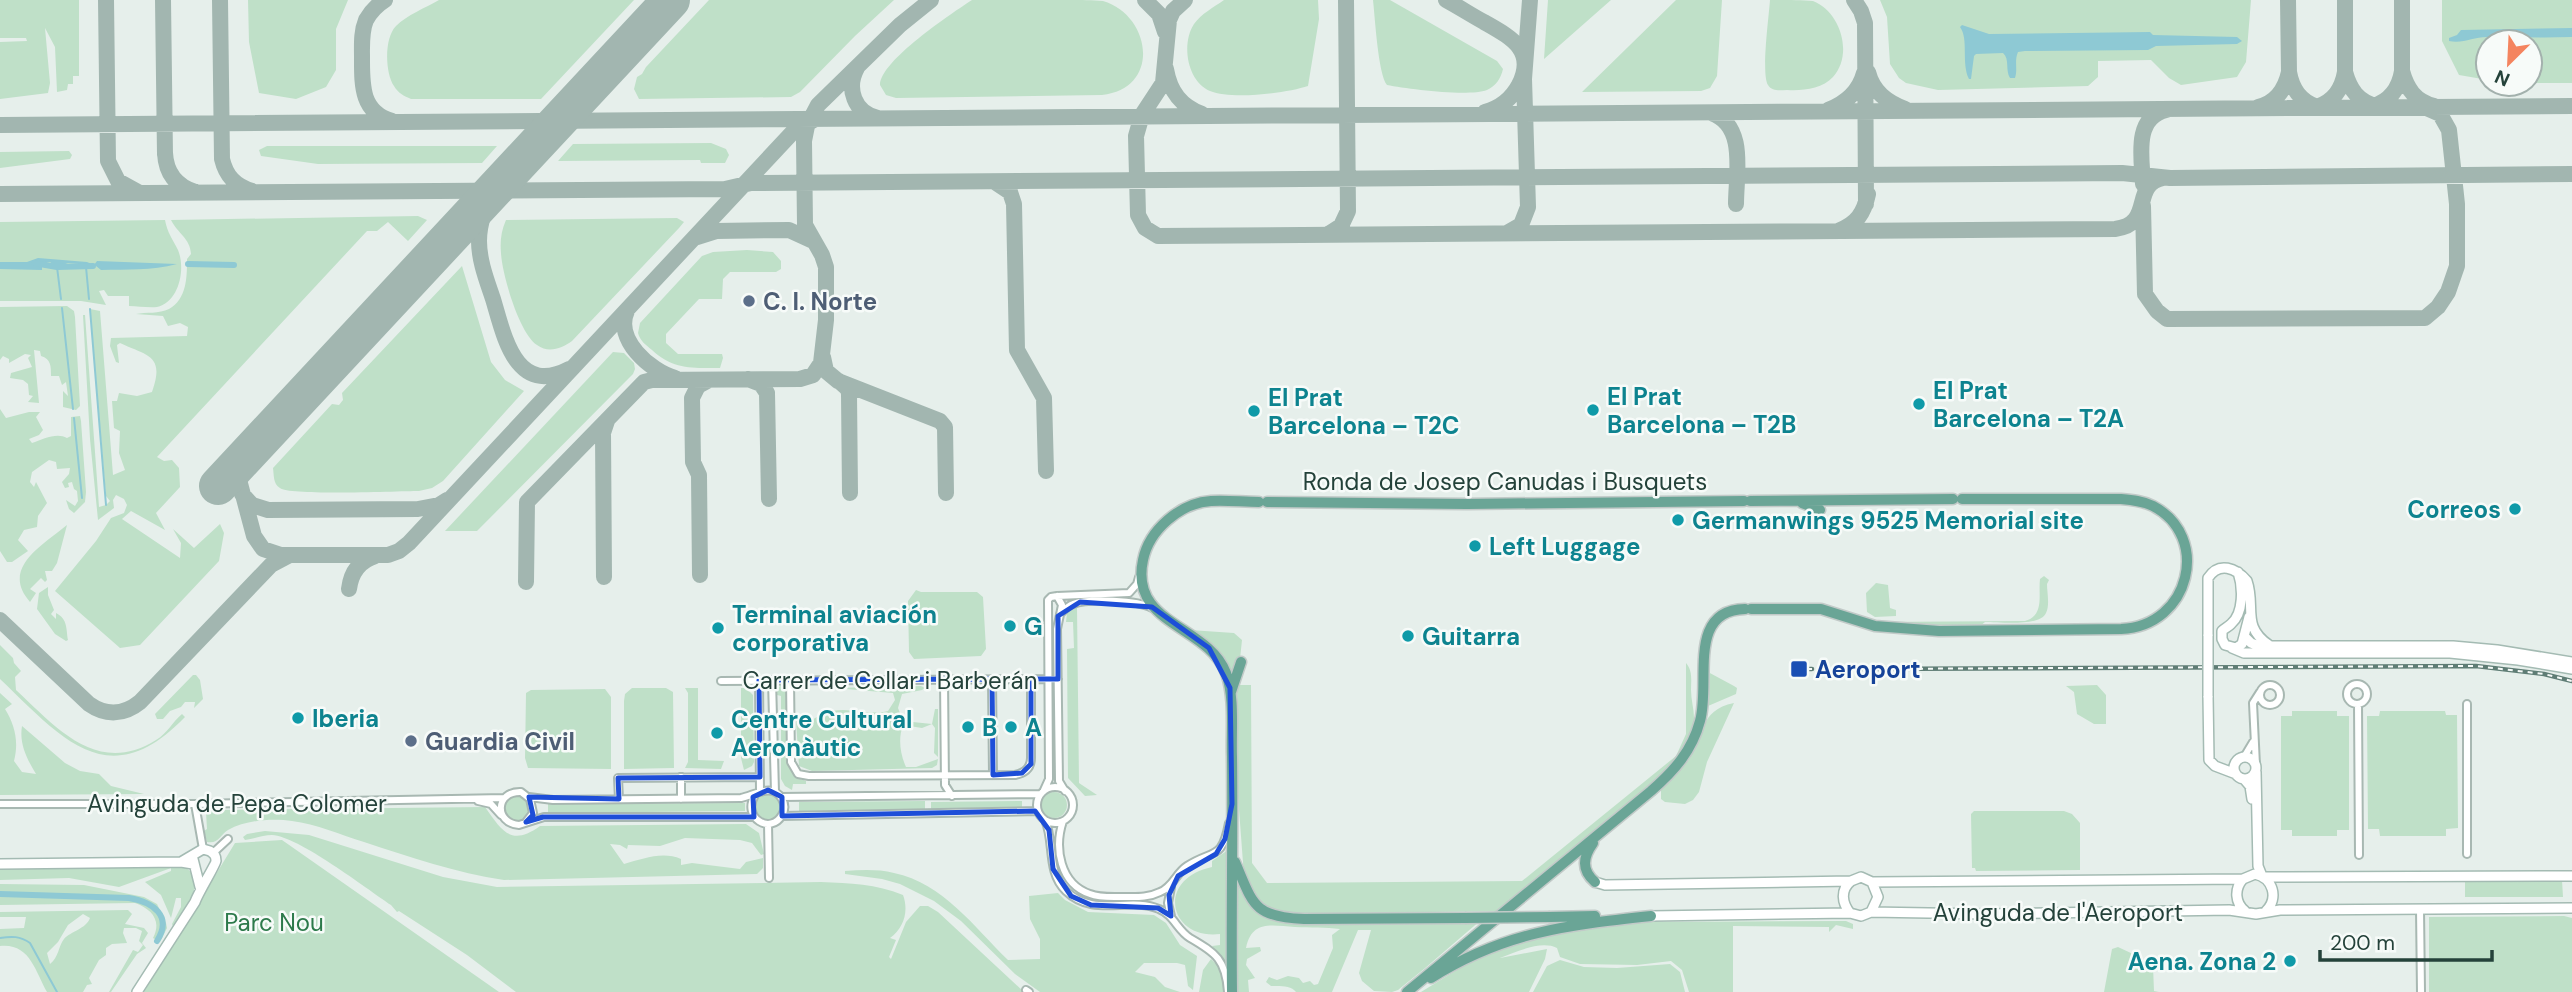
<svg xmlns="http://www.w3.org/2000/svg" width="2572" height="992" font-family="'DM Sans',sans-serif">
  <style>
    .green { fill: #bfe0c8; fill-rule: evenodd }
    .water { fill: #8ec9d4 }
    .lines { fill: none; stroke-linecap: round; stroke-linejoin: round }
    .stream { stroke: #8ec9d4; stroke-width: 2 }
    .canal { stroke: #8ec9d4; stroke-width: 6 }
    .taxiway { stroke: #a2b6b0; stroke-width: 16 }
    .runway { stroke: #a2b6b0; stroke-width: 38 }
    .street-casing { stroke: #a8b8b2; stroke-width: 10 }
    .secondary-casing { stroke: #a4bbb3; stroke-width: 12 }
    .primary-casing { stroke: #c2cac8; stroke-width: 13 }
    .street { stroke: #fff; stroke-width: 6 }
    .secondary { stroke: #fff; stroke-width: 9 }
    .primary { stroke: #6aa596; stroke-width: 10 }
    .rail-casing { stroke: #5f7d75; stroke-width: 4.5 }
    .rail { stroke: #f7fbf9; stroke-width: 2; stroke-dasharray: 5; stroke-linecap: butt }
    .secondary-bridge-casing { stroke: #a4bbb3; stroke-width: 12; stroke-linecap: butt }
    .primary-bridge-casing { stroke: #c2cac8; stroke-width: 13; stroke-linecap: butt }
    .secondary-bridge { stroke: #fff; stroke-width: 9 }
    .primary-bridge { stroke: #6aa596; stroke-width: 10 }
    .marked { fill: none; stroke: #1d4ed8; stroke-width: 5; stroke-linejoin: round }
    .service-dot { fill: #5c6f8a; stroke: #f7fbf9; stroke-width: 2.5 }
    .culture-dot { fill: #0f9aa8; stroke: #f7fbf9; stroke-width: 2.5 }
    .transit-dot { fill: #1a4fb4; stroke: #f7fbf9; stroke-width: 2.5 }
    .labels { text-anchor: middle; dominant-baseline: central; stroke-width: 5; stroke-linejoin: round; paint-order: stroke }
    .service-label { font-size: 24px; font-weight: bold; fill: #4e5e75; stroke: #f7fbf9; text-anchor: start }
    .culture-label { font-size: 24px; font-weight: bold; fill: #0d838f; stroke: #f7fbf9; text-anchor: start }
    .street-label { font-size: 24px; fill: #24423a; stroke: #f7fbf9 }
    .transit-label { font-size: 24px; font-weight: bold; fill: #164399; stroke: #f7fbf9; text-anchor: start }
    .park-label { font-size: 24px; fill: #2d7a4b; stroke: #f7fbf9 }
  </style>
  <rect width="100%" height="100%" fill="#e6efeb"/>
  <!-- green -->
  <path class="green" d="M0 0H79V76H73V84H68L67 90 57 92 55 47 45 28 50 83 48 93 0 99V42L27 41 26 38H0Z
    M248 0H348L336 29V70L326 87 296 99 259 93 249 42Z
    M439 0H634L541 99H411C404 96 398 93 394 86 385 73 384 38 396 26 407 15 425 8 439 0Z
    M709 0H894L855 36 800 92 791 97 639 99 634 89 637 77 642 74 646 67Z
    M972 0C1005 0 1038 0 1071 0 1080 0 1094 0 1103 1 1151 15 1162 88 1102 95L896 98 886 95 880 85C880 61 952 13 972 0Z
    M1224 0H1318L1319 19 1308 86C1287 93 1232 100 1210 91 1187 81 1181 44 1194 24 1201 14 1214 7 1224 0Z
    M1373 0H1390L1497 61 1503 69C1501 78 1496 86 1487 90 1468 97 1408 89 1387 85 1378 74 1375 17 1373 0Z
    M1548 0H1611L1544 59Z
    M1676 0H1722L1717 76 1710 88 1701 91 1582 92Z
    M1770 0C1782 0 1801 0 1813 1 1840 11 1854 54 1833 77 1822 89 1802 91 1787 90 1781 90 1772 92 1768 85 1761 74 1769 16 1770 0Z
    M1880 0H2251L2246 62 2237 77 2181 85 2169 78 2151 60 2098 61V77L2088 86 1938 90 1906 83 1899 78 1890 64 1887 17Z
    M2442 0H2572V83H2530V42H2488V80L2459 75 2442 41Z
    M711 143 726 149 729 155 725 163H701L700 160 558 161 573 144Z
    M267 146H497L482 163 318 164 261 156 259 150Z
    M69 151 72 155 70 159 0 168V152Z
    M418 216 427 220 408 241 388 222 377 231H367L157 457 164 461 172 460 179 468 180 487 156 513 165 530 131 511 122 519 180 558 181 543 173 529 194 548 220 524 224 533 219 561 140 645 120 648 55 591 96 541 111 518 124 513 127 505 124 499 116 495 113 500 114 508 98 520 90 439 83 315H85L99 507 106 505 110 501 106 496 90 309 100 311 113 475 125 470 119 453 120 431 114 428 112 401H117L119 393 137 396 152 392C165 355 148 356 120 343L117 345 119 363 116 362 110 346 111 338 187 336 188 327 180 323 168 326 163 316 136 314C146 312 159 314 169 309 187 299 187 277 187 259L191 254C190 238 178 234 171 220Z
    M677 218 684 222 679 228 572 341C562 348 549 354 537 345 519 333 502 274 501 253 500 242 501 231 506 220Z
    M165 220C167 232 173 240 178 250 186 269 179 302 157 307 148 308 138 306 129 306V296H108L104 290 99 291 106 305 81 301H0V222Z
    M747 250 773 252 781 261V269L776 272H730L723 279 722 299H699L666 334V343L678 354H722L723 358 720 368C693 368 673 370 652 350 646 345 640 341 638 333L640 323 702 256 713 252Z
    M462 266 491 362 505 380 524 391 443 481 432 488 419 491C399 491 290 496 280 488 273 484 274 475 273 468L332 404 339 405 343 400 342 393Z
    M67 306 74 311 75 317 80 406 76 410 63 407V391L68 396 66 382 62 385 59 376H51C51 366 51 359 41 356L40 351 34 350 39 403 28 402 33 396 29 395 28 384 23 380 10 378 11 373 32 367 28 358 31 355 25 354 9 363V359L3 356 0 360V307Z
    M613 352 624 353 634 363 635 369 633 374 477 531H445Z
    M0 409 6 418 29 412H40L36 417 43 430 39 435 29 439 32 443C43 439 57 432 67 438L71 436V417L80 416 81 421 86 492 85 502 74 513 69 509 66 500 75 506 78 501 77 491 74 489 72 482 68 483 69 487 65 488 62 482 69 474 70 468 57 469 56 462 49 460 32 472 30 482 34 487 36 482 47 503 38 516 37 527 24 530 18 540 28 551 12 562H7L0 551Z
    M67 525 57 563 52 571H45L47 580 45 582 41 578 30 589 36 593 30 602C0 568 43 545 67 525Z
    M2044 576 2049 580 2047 584C2047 592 2050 605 2046 613 2040 627 1999 622 1985 622L1979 627 1877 622 2025 621C2045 615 2038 595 2040 579Z
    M1876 583 1888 585 1890 608 1896 610V616L1875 617 1867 612 1866 593Z
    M48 587V595L54 610 51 614 56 619V613C68 619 66 629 68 640L66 641 55 634 37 609 39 593Z
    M916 590 921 592H977L983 597 986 649 981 656 914 659 909 652 908 601Z
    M1077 607 1079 783 1097 795 1085 796 1068 778 1067 649 1074 648 1073 622H1066L1067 613Z
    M1190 630 1234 633 1242 640 1240 659 1232 677C1224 655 1209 641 1190 630Z
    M0 645 13 658 14 663 21 671 15 677 16 690C56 727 97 777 156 740 168 733 172 722 182 714L185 717C108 797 61 737 0 679Z
    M1686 663C1693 671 1691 681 1691 690 1691 700 1694 709 1694 718 1696 742 1676 760 1662 776L1499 911 1293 914 1284 913 1258 904 1244 876 1238 796 1237 685H1251L1252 863 1267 883 1522 881 1676 756 1686 734Z
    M1708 672 1734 686 1737 688 1736 694 1708 706Z
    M193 675H196L200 680 203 699 194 708 195 702H185L181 707 170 711 163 719H157L155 714Z
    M781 685 786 689 787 764 795 777 806 781V784H793L792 790 785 786 781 779V696L777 695V689Z
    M2097 685 2106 695V724H2094L2077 714 2074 692 2066 686Z
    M921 686 925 688 922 690 902 694 898 708 903 721 932 724 935 709H938V757L934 753 935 728 932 724 922 728 903 725C898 738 900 754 906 767H916L938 759 937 765 932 768 812 771 799 766 796 721C818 722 818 713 832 711 852 707 869 716 888 711L895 700 893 693 834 688Z
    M632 688H666L673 692 674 768 624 769V701L625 694Z
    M685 688H698V760L724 761 721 769 685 768 688 762V693Z
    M741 688H746L753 695 754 762 752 766 744 770 741 758Z
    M605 689 611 697V769L528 768 525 758 526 693 531 690Z
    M0 693 12 704 5 709C15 725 19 742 14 761L22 772 36 774C27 759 19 744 22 726L65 763 80 771 99 774 111 786 144 794 0 795Z
    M1734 703 1707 762 1699 792 1693 800 1685 804 1665 802 1661 799V790C1669 780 1680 772 1688 761 1705 737 1698 710 1734 703Z
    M2292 711H2337V716H2349V830H2337V836H2292V830H2281V716H2292Z
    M2380 711H2445L2446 715H2457L2458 828 2446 829V836H2380L2379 829H2368L2367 716H2379Z
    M1041 805a13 13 0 1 1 26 0a13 13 0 1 1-26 0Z
    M754 807a13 13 0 1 1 26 0a13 13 0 1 1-26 0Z
    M504 809a13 13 0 1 1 26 0a13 13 0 1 1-26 0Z
    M925 801V810L799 811V802Z
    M1022 801V809H931V802Z
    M745 803V811L548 813V804Z
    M485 807C502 831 511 847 540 826L746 824 759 833 764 854 761 855 752 843 740 840 685 838 660 846 628 845 627 849 620 845 610 844 624 864C643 859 662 851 681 859V865L692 863 740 869 746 862 763 858V868L757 874 504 880C456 873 410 857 364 842 341 835 316 824 292 821 272 818 246 820 228 830 220 835 219 844 207 842L204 831 207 829 206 812 210 810Z
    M1974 811H2064L2072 814 2080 823V870L1976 871 1975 868H1972L1971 814Z
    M265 831 309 835 443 877 497 887 821 882C850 883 876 884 903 895 909 911 904 928 890 938L896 940 889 957 891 959 906 922 920 906H928L938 912 1024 992H516L467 955 399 911 397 912 391 905C367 889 298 836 272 835 263 835 254 839 245 840L243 837 247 834Z
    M282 840 499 992H144L235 843Z
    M1228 850 1227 967 1212 946 1220 945V934C1169 940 1155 879 1212 867V861Z
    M177 865C213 873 185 910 174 929L172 924 181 907V898H176L171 918 161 895 145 882 171 871V868L119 887 69 878 0 880V868Z
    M845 871C861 870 878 869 894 873 943 883 974 927 1008 960L1040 959V939L1030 919 1029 896 1058 893 1065 900 1088 912 1154 915 1166 923 1180 945 1197 956 1193 990 1188 986 1185 965 1177 963H1144L1135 972 1155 977 1165 987 1180 992H1040L1015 974 961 921 934 901 900 884 882 879 845 874Z
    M2562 880 2563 897H2465V881Z
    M0 884 84 885 144 897 157 904 166 923 167 928 160 942 153 938C162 921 152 909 135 903L0 905Z
    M1238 886C1246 905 1260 918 1281 922L1481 920 1424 969 1398 990 1392 992 1374 991 1362 981 1359 973 1371 930H1358L1332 992H1296C1291 985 1279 986 1271 986L1266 982 1269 977 1277 980 1288 976 1299 978 1303 983 1310 981 1314 985 1318 984 1333 948 1332 935 1340 929C1326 927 1310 928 1295 927 1273 926 1252 919 1246 948L1260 947 1261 951 1247 959 1246 965 1255 978 1248 980 1249 992H1238Z
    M128 910 132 914 125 924 144 928 148 933 142 943 146 948 137 954 111 992H109L133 950 138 952 143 945 139 941 142 931 136 928H124L123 933 127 943 112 944 106 948V955L99 960 89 978 92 984 87 985 83 992H47C35 971 30 943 0 946V929L24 928 26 917H0V912ZM83 914 90 918C86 929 71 931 64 939 58 947 59 957 50 964L47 953 58 942 68 925Z
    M2564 916 2572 918V992H2429V917Z
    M1846 921 1853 924V929L1836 925 1829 932V927L1733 926V992H1689L1682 970 1671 961 1637 965 1580 964 1560 957 1557 948C1541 940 1516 952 1500 958L1547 949 1545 959 1529 992H1421L1478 957 1531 937 1590 926 1640 922Z
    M2118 947 2133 954 2140 964 2153 966 2154 991 2159 992H2104L2112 949Z
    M1211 959C1223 970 1224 974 1225 992H1199L1203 970Z
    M1560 960 1584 967 1617 968 1670 964 1680 972 1685 992H1533L1547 966Z"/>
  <!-- water -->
  <path class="water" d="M1962 25 1989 34 2150 32 2153 35 2237 37 2242 41 2237 44 2156 46 2148 50 2025 51 2018 52C2014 61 2018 69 2015 78H2010C2005 70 2010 59 2003 53L1976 54 1974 56 1971 79H1969C1961 63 1969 39 1960 27Z
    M2572 28V37C2544 38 2515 37 2487 37 2473 37 2463 44 2449 41V38L2457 35 2461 30Z
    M38 258 87 262 94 265 97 261 177 264C151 271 127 269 101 270L96 266 81 267 79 264 68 263 57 267 50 262 42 263V270L0 269V262H27Z"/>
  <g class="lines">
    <!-- stream -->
    <path class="stream" d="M57 267 61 299
      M86 267 89 299
      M62 308 73 409
      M90 309 106 505
      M74 418 82 498
      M0 938C12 936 20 936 30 943L57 992"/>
    <!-- canal -->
    <path class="canal" d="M34 263 57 267 93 266
      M188 264 234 265
      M0 894 129 898C153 902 173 916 157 941"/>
    <!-- taxiway -->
    <path class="taxiway" d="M106 0 108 161 118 181 138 192
      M163 0 165 155
      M220 0 222 159C226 176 235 186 252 191
      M385 0C377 5 371 11 366 20 361 32 362 45 362 58 362 85 361 112 392 121
      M1145 0 1159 14 1165 32
      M1185 0 1173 11 1169 20 1163 83 1142 115 1136 136 1138 215 1145 228 1158 236 2115 229C2155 224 2130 185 2163 178
      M1446 0C1459 7 1471 15 1484 22 1510 37 1537 50 1519 85 1512 98 1500 108 1485 112
      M1854 0 1861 11 1865 23 1866 204
      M2288 0 2289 72C2292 89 2300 101 2317 107
      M857 68C846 88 854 113 878 118
      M1166 69C1170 92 1181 106 1202 114
      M2402 71C2407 89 2415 101 2434 106
      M1868 72C1873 92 1887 102 1905 109
      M2345 72C2350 90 2358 101 2376 106
      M2373 106C2390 101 2399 89 2402 71V0
      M2258 107C2276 103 2285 90 2289 72
      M2317 107C2334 101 2342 89 2345 72V0
      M1828 110C1846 103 1859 92 1864 73
      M1711 113C1747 125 1736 174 1736 204
      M0 125 2572 106
      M165 153C166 173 176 186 195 192
      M995 182 1010 192 1014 204 1017 350 1044 398 1046 471
      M2143 184C2142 159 2133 118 2166 110
      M494 190C486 207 479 222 479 241 479 261 487 281 493 299 504 335 515 397 569 369
      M0 194 725 189 751 183 2122 173 2170 178 2572 174
      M2143 206 2145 294 2157 311 2167 319 2425 318 2438 307 2448 292 2457 266V204L2449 130 2440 114 2424 107
      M1838 231C1857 224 1864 213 1868 194
      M1507 233 1521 225 1528 207 1524 79 1530 0
      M1327 235 1341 226 1348 211 1346 0
      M697 237 716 231 789 230 813 241
      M627 311C614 339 650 371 675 378
      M823 357 826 371 838 381 940 421 945 427 946 493
      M748 379 761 384 767 393 769 499
      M839 381 848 389 849 394 850 493
      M258 444 243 462 238 476 254 536 263 549 281 555H388L399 551 409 543 791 134 801 125 812 121
      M242 494 252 505 268 510 418 509 439 505 447 500
      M700 575 699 475 693 462 692 398 698 386 709 380
      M604 577 603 433 607 421
      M526 582 527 502 644 382 652 380 800 379 813 375 821 363 826 320V267L822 255 805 225 804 141 807 126 818 105 900 25 931 0
      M349 589C351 573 359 561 375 556
      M0 620 89 704C106 716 124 715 140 702L271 565 288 556"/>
    <!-- runway -->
    <path class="runway" d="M218 486 671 0"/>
    <!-- street casing -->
    <g class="street-casing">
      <path id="street" d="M1057 596 1062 605 1057 629 1059 781 1065 791
        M1060 614C1064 610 1067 606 1073 604 1088 598 1138 600 1152 608
        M992 679 993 775
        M759 680 760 792
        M772 680 775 792
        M790 680 791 762 798 774 809 776 1015 775C1025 773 1031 768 1031 758V679
        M944 680 945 785 952 796
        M721 681 1058 679
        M2347 694a10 10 0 1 1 20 0a10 10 0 1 1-20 0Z
        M2260 695a10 10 0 1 1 20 0a10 10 0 1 1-20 0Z
        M2358 704 2359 855
        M2244 757 2253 742
        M2256 765 2253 703 2260 692
        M681 777V799
        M1037 805a18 18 0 1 1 36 0a18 18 0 1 1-36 0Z
        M1044 790 1049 779 1048 600 1051 597 1057 596 1129 593 1137 584 1139 577
        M529 797 553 800 741 798C755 795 773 782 782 799 785 804 785 810 782 815 771 835 741 818 755 795
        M781 797 1040 794
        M619 799 618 778 760 777
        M478 801 491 804 501 815
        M0 804H195L504 798
        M195 804 203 849
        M782 816 1038 811
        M1045 820C1055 842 1046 872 1066 891 1094 918 1129 896 1159 909 1174 915 1177 930 1190 938 1216 953 1226 960 1228 992
        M1063 821C1054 848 1060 884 1090 894 1100 898 1112 897 1123 897 1136 897 1148 898 1160 892 1173 887 1176 873 1187 866 1213 849 1222 861 1229 823
        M526 822 533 813 530 799 521 792C495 791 494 823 519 825L544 817H754
        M768 824 769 878
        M213 853 228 839
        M2467 854V704
        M2420 909 2421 992
        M1171 916 1168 903 1171 887
        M1026 990 1029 992"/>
    </g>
    <!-- secondary casing -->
    <g class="secondary-casing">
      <path id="secondary" d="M2238 572C2243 587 2244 613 2231 624 2228 627 2225 628 2222 631V639L2225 645 2236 648 2242 644 2249 617
        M2208 636V578C2219 561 2236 568 2247 581 2256 607 2241 626 2269 645
        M2245 637 2251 643 2259 646H2453L2497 650 2572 662
        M2232 648 2244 653H2450L2518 660 2572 669
        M2208 696 2209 760 2215 766 2236 774
        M2234 768a11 11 0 1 1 22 0a11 11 0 1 1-22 0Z
        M2256 772 2258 866 2262 876
        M2244 779 2250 786 2252 799
        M193 859 200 887
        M0 864 181 862 193 864
        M2265 877 2572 876
        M2243 879C2234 889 2235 903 2245 911
        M1595 882 1605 885 1851 881 1861 877 1872 882 2243 879 2255 874C2273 878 2279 898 2266 911
        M1871 912 1878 897 1872 882
        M1850 913C1842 903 1840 890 1851 881
        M1651 916 1850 913 1861 916 1871 912 1986 914 2229 910 2256 914 2280 910 2572 908
        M137 992 195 902C198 893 216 864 216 861 216 855 214 854 210 851L203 849 181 862"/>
    </g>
    <!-- primary casing -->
    <g class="primary-casing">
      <path id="primary" d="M1750 501 1953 499
        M1267 502 1467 504 1744 501
        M1802 503 1820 510
        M1751 609H1821L1875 626 1939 631 2121 629C2191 626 2211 536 2153 506 2143 501 2132 500 2121 499H1962
        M1231 692 1241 662
        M1593 843C1583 857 1581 870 1595 882
        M1235 862C1253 903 1252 917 1304 919L1465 918
        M1550 917 1595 916
        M1431 978C1504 932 1568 925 1651 916
        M1232 992C1231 914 1233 836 1232 757 1231 731 1235 698 1226 673 1208 625 1129 625 1143 560 1149 530 1180 503 1211 501 1227 500 1243 502 1259 502
        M1407 992 1651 791C1674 771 1692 751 1700 721 1711 683 1686 610 1745 609"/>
    </g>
    <!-- street -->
    <use href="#street" class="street"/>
    <!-- secondary -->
    <use href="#secondary" class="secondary"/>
    <!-- primary -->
    <use href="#primary" class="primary"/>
    <!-- rail casing -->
    <g class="rail-casing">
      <path id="rail" d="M1807 669H1812
        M1858 669 2476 666 2544 674 2572 681"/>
    </g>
    <!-- rail -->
    <use href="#rail" class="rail"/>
    <!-- secondary-bridge casing -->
    <g class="secondary-bridge-casing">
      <path id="secondary-bridge" d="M2208 636V696"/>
    </g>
    <!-- primary-bridge casing -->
    <g class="primary-bridge-casing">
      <path id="primary-bridge" d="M1465 918 1550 917"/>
    </g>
    <!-- secondary-bridge -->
    <use href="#secondary-bridge" class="secondary-bridge"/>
    <!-- primary-bridge -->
    <use href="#primary-bridge" class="primary-bridge"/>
  </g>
  <!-- marked area -->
  <path class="marked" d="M1080 602 1152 607 1209 648 1230 688 1232 804 1225 839 1216 854 1178 876 1169 895 1171 916 1158 908 1091 905 1071 896 1053 869 1049 830 1035 811 782 816V797L768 790 753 797 754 817H543L526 822 533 815 529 797 619 799 618 778 760 777 759 680 992 679 993 775 1022 773 1031 764V679H1058V616Z"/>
  <!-- markers -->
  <g class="service-dot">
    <circle cx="749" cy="301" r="7"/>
    <circle cx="411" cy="741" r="7"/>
  </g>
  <g class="culture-dot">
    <circle cx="1919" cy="404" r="7"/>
    <circle cx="1593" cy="410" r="7"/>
    <circle cx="1254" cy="411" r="7"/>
    <circle cx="2515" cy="509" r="7"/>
    <circle cx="1678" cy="520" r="7"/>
    <circle cx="1475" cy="546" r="7"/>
    <circle cx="1010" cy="626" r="7"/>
    <circle cx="718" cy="628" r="7"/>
    <circle cx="1408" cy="636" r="7"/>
    <circle cx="298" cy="718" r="7"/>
    <circle cx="968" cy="727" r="7"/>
    <circle cx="1011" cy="727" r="7"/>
    <circle cx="717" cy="733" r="7"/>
    <circle cx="2290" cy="961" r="7"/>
  </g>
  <rect class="transit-dot" x="1790" y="660" width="18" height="18" rx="3.5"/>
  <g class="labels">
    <!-- service labels -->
    <g class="service-label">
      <text x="763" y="301">C. I. Norte</text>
      <text x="425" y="741">Guardia Civil</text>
    </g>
    <!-- culture labels -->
    <g class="culture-label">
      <text x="1933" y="390">El Prat<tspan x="1933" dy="28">Barcelona – T2A</tspan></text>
      <text x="1607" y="396">El Prat<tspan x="1607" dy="28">Barcelona – T2B</tspan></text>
      <text x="1268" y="397">El Prat<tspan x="1268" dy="28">Barcelona – T2C</tspan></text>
      <text x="2501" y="509" text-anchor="end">Correos</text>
      <text x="1692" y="520">Germanwings 9525 Memorial site</text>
      <text x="1489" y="546">Left Luggage</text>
      <text x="732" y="614">Terminal aviación<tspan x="732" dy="28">corporativa</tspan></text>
      <text x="1024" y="626">G</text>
      <text x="1422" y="636">Guitarra</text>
      <text x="312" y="718">Iberia</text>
      <text x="731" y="719">Centre Cultural<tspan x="731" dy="28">Aeronàutic</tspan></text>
      <text x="982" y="727">B</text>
      <text x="1025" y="727">A</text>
      <text x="2276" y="961" text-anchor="end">Aena. Zona 2</text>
    </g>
    <!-- street labels -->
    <g class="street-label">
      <text x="1505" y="481">Ronda de Josep Canudas i Busquets</text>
      <text x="890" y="680">Carrer de Collar i Barberán</text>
      <text x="237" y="803">Avinguda de Pepa Colomer</text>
      <text x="2058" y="912">Avinguda de l'Aeroport</text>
    </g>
    <!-- transit labels -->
    <g class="transit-label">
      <text x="1815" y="669">Aeroport</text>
    </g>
    <!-- park labels -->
    <g class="park-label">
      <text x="274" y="922">Parc Nou</text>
    </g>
  </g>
  <!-- north arrow -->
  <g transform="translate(2509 63) rotate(204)"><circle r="33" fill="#f7fbf9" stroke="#a3b1ad" stroke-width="2"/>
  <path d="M0-5L12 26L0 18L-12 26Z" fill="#f4845f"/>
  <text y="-10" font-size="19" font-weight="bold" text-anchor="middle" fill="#24423a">N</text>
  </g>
  <!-- scale -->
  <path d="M2320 950v10h172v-10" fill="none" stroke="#24423a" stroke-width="3.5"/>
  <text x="2330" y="950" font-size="21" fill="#24423a" stroke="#f7fbf9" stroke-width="5" paint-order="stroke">200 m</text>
</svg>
